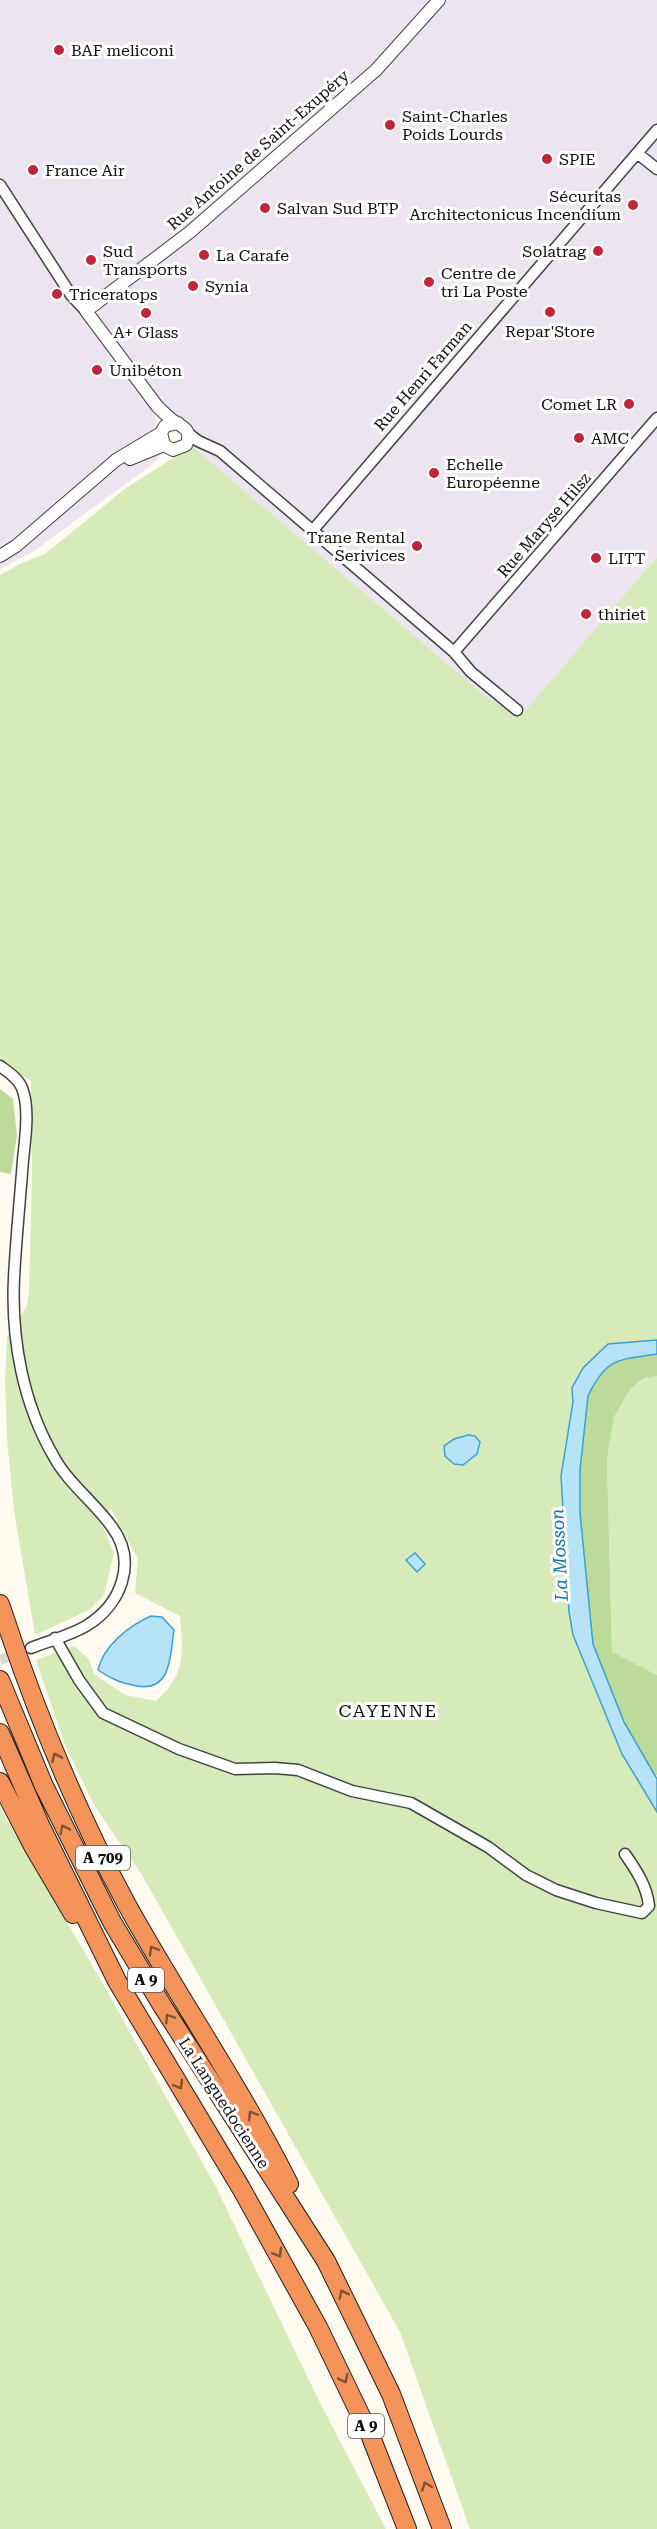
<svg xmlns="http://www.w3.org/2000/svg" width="657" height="2529" font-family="'Roboto Serif',serif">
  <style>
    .industrial { fill: #ece4ee }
    .green { fill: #d7eaba }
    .forest { fill: #bcdb9a }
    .water { fill: #b6e3f6; stroke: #3da0cd; stroke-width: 1.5 }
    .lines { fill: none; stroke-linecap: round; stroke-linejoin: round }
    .minor-tunnel { stroke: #dbd8cf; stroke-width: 10; stroke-dasharray: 10 5; stroke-linecap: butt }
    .minor-casing { stroke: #424242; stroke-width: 13 }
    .tertiary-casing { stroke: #424242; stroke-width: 14 }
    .motorway-casing { stroke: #202020; stroke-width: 20 }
    .minor { stroke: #fff; stroke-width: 10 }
    .tertiary { stroke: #fff; stroke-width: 12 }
    .motorway { stroke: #f4945a; stroke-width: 18 }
    .oneway { stroke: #825234 }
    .poi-dot { fill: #c0263a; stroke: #fff; stroke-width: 2 }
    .labels { text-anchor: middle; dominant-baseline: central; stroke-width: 6; stroke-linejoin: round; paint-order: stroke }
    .shield { fill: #fff; stroke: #575757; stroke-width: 1.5 }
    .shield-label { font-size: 15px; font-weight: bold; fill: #0f0f0f }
    .poi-label { font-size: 16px; fill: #0f0f0f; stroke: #fff; text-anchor: start }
    .street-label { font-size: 16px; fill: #0f0f0f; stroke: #fff }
    .water-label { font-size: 18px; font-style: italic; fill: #1771a2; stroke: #fff }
    .neighbourhood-label { font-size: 18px; letter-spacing: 1.5px; fill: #0f0f0f; stroke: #fff }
  </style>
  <rect width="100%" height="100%" fill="#fffbf1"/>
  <!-- industrial -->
  <path class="industrial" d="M0 0H434L376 65 228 194 80 314 155 415 162 453 154 463 34 551 0 569Z
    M447 0H657V557L520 718 486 697 192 446 199 435 164 406 97 314 99 306 380 71 411 41Z"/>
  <!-- green -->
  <path class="green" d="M192 446 486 697 520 717 657 557V1340L608 1344 583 1368 572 1388 573 1402 561 1476 569 1612 573 1635 622 1754 657 1812V2529H470L400 2332 142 1875 94 1805 65 1745 36 1660 74 1646 89 1659 94 1674 125 1695 156 1701C186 1674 183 1654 180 1616L135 1593 138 1559 111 1509 100 1521 114 1553 104 1595 89 1610 35 1635 14 1511 7 1439 5 1382 7 1337 27 1306 29 1291 32 1177 31 1081 0 1061V575L22 563 45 554 126 488Z
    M657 1376V1675L612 1653 607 1459 614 1417 630 1389 644 1378Z
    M0 1808 102 1982 216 2187 320 2403 386 2529H0Z"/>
  <!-- forest -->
  <path class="forest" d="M0 1089 13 1099 17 1135 11 1174 0 1172Z
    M657 1354V1376L644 1378 630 1389 614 1417 607 1459 612 1652 657 1675V1775L655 1776 624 1722 593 1644 580 1513V1470L588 1396 601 1374 614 1361Z"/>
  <!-- water -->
  <path class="water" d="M657 1340V1354C618 1360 607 1357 588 1396L580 1470V1513L593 1644 624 1722 657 1779V1812L622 1754 573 1635 569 1612 561 1476 573 1402 572 1388 583 1368 608 1344Z
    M468 1435 475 1436 480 1442 477 1454 463 1465 454 1464 445 1456 444 1446 454 1439Z
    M415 1553 425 1564 417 1572 406 1560Z
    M151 1616 162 1617 174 1630C170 1655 172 1692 137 1686 121 1683 111 1679 98 1670 103 1646 130 1625 151 1616Z"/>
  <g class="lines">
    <!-- minor-tunnel -->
    <path class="minor-tunnel" d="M0 1660 22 1651"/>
    <!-- minor casing -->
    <g class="minor-casing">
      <path id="minor" d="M637 153 657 169
        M0 185 71 295 86 311
        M189 434 198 441 220 451 454 652 471 672 517 710
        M313 530 657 130
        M454 652 657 418
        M0 1066C8 1072 18 1078 22 1088 30 1108 25 1140 23 1160 20 1200 16 1239 14 1278 11 1339 23 1404 54 1457 68 1483 95 1503 112 1527 138 1562 121 1605 86 1626 69 1636 48 1641 31 1648
        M55 1638 79 1680 103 1713 179 1749 235 1769 275 1768 298 1770 352 1791 411 1803 488 1847 526 1875 556 1890 596 1903 642 1913 649 1906C647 1886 636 1870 625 1854"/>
    </g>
    <!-- tertiary casing -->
    <g class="tertiary-casing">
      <path id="tertiary" d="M178 423 165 426 161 433 164 445 173 450 186 445C193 430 183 427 172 420 167 416 162 411 157 406L86 311 190 232 376 70 439 0
        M130 459 164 445
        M0 556 16 546 116 460 161 433"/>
    </g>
    <!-- motorway casing -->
    <g class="motorway-casing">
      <path id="motorway" d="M0 1604C34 1708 75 1809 127 1905 179 1999 241 2088 289 2184
        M0 1680 44 1786 112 1922 163 2007 326 2261 391 2394 442 2529
        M0 1733 41 1827 117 1981 241 2188 318 2327 371 2437 407 2529
        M0 1782 33 1846 73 1914"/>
    </g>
    <!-- minor -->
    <use href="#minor" class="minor"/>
    <!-- tertiary -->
    <use href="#tertiary" class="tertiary"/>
    <!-- motorway -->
    <use href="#motorway" class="motorway"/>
  </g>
  <!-- one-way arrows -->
  <defs><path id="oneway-chevron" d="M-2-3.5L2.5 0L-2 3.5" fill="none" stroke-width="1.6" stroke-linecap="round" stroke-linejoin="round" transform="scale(1.5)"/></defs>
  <g class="oneway">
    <use href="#oneway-chevron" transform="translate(56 1757) rotate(-114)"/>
    <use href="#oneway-chevron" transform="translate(64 1829) rotate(-116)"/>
    <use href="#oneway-chevron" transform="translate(153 1950) rotate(-121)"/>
    <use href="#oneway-chevron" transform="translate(169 2018) rotate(-123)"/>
    <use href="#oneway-chevron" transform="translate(179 2085) rotate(59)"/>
    <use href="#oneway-chevron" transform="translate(252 2115) rotate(-121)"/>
    <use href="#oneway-chevron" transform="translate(278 2253) rotate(60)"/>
    <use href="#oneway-chevron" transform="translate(343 2294) rotate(-117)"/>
    <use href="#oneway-chevron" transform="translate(344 2379) rotate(64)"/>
    <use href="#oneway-chevron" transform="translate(426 2486) rotate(-110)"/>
  </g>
  <!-- markers -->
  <g class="poi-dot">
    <circle cx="59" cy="50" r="6"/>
    <circle cx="390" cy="125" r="6"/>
    <circle cx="547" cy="159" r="6"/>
    <circle cx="33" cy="170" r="6"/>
    <circle cx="633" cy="205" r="6"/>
    <circle cx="265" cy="208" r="6"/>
    <circle cx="598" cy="251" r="6"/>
    <circle cx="204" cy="255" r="6"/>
    <circle cx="91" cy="260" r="6"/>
    <circle cx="429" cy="282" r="6"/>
    <circle cx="193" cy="286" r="6"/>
    <circle cx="57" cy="294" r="6"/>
    <circle cx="550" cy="312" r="6"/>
    <circle cx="146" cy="313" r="6"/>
    <circle cx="97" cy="370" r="6"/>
    <circle cx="629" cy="404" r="6"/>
    <circle cx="579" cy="438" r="6"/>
    <circle cx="434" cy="473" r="6"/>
    <circle cx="417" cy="546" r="6"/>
    <circle cx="596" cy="558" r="6"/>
    <circle cx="586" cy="614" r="6"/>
  </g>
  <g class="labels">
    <!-- shield labels -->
    <g class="shield">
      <rect x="76" y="1846" width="54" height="24" rx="4.5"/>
      <rect x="128" y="1968" width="36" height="24" rx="4.5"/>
      <rect x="348" y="2414" width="36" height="24" rx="4.5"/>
    </g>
    <g class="shield-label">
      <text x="103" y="1858">A 709</text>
      <text x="146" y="1980">A 9</text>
      <text x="366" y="2426">A 9</text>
    </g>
    <!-- poi labels -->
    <g class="poi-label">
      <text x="71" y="50">BAF meliconi</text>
      <text x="402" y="116">Saint-Charles<tspan x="402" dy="18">Poids Lourds</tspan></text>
      <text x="559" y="159">SPIE</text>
      <text x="45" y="170">France Air</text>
      <text x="621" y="196" text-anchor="end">Sécuritas<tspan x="621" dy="18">Architectonicus Incendium</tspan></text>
      <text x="277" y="208">Salvan Sud BTP</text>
      <text x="103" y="251">Sud<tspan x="103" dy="18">Transports</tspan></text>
      <text x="586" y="251" text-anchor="end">Solatrag</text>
      <text x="216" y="255">La Carafe</text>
      <text x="441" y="273">Centre de<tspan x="441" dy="18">tri La Poste</tspan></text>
      <text x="205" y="286">Synia</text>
      <text x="69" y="294">Triceratops</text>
      <text x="550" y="331" text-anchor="middle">Repar'Store</text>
      <text x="146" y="332" text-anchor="middle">A+ Glass</text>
      <text x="109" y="370">Unibéton</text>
      <text x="617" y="404" text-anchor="end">Comet LR</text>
      <text x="591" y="438">AMC</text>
      <text x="446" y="464">Echelle<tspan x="446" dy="18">Européenne</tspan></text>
      <text x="405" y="537" text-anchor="end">Trane Rental<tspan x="405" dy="18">Serivices</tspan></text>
      <text x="608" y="558">LITT</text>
      <text x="598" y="614">thiriet</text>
    </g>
    <!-- street labels -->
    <g class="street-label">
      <text transform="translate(258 150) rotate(-41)">Rue Antoine de Saint-Exupéry</text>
      <text transform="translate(423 376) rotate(-49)">Rue Henri Farman</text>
      <text transform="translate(544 525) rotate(-49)">Rue Maryse Hilsz</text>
      <text transform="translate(224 2103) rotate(57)">La Languedocienne</text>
    </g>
    <!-- water labels -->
    <g class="water-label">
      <text transform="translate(559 1555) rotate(-93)">La Mosson</text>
    </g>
    <!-- neighbourhood labels -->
    <g class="neighbourhood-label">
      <text x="388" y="1710">CAYENNE</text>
    </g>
  </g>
</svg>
